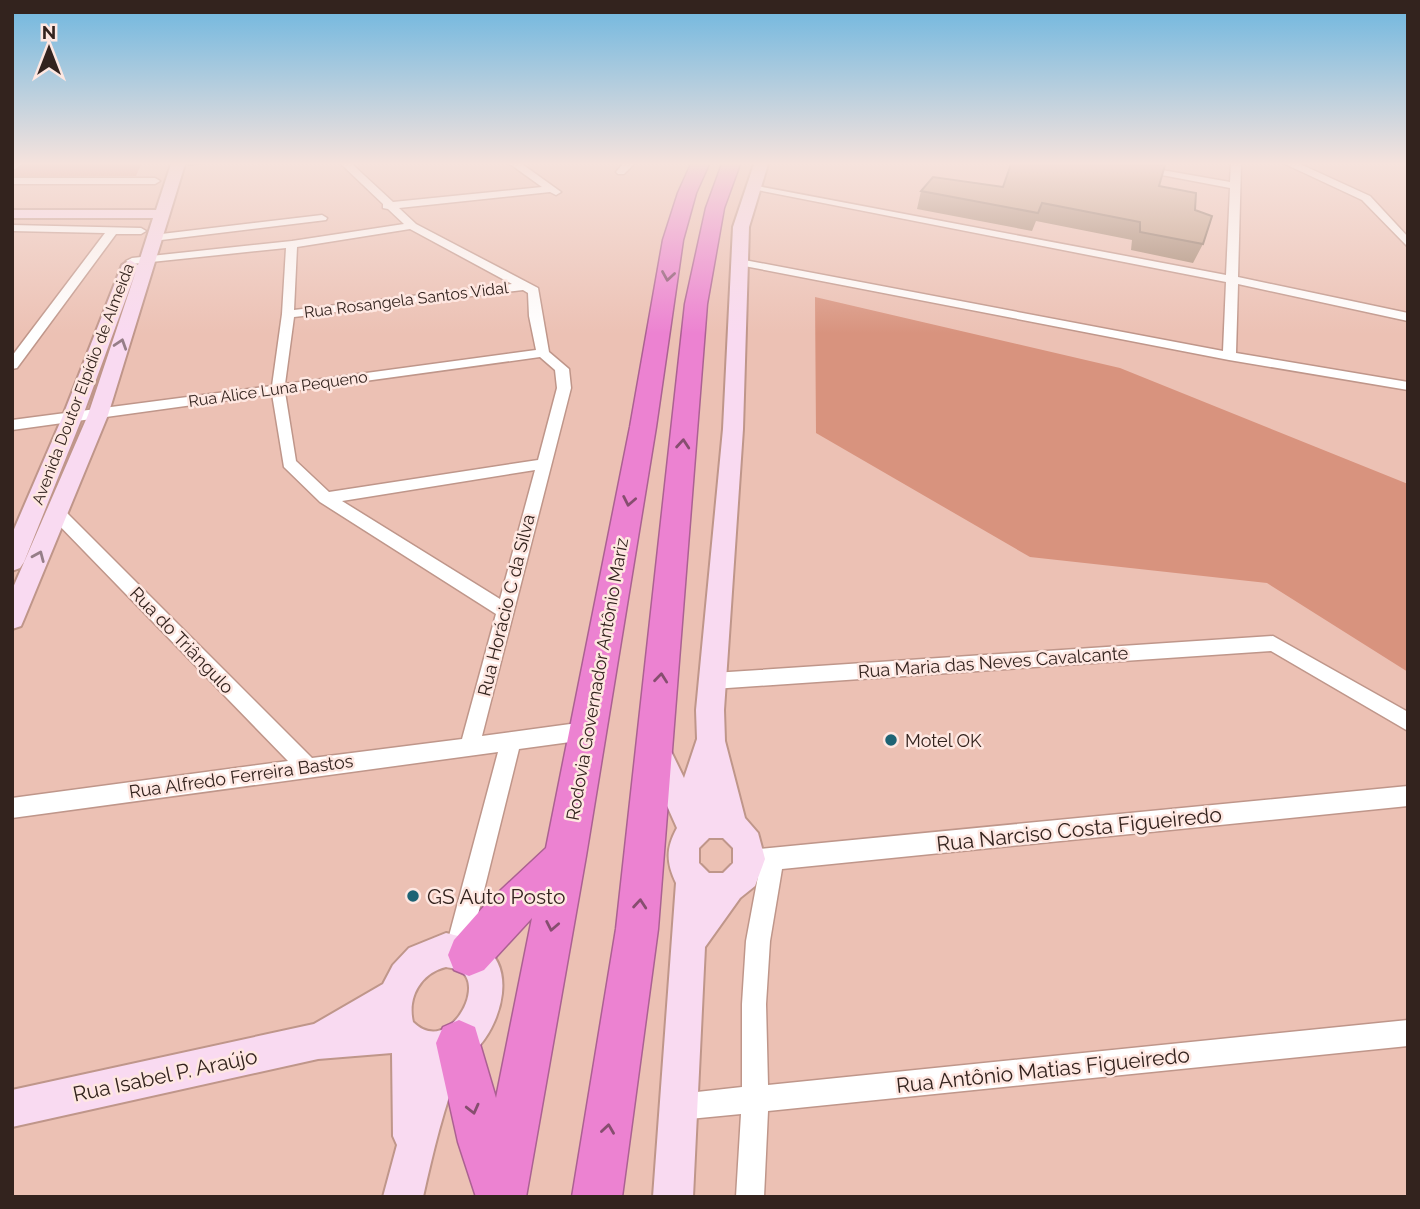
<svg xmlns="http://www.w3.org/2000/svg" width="1420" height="1209" font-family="Raleway,sans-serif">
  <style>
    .green { fill: #d8937e }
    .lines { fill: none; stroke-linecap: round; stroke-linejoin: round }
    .street-casing { stroke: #bf968a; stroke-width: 3 }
    .secondary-casing { stroke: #bf968a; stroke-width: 4 }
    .highway-casing { stroke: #ab6192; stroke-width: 3 }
    .street { fill: #fff; fill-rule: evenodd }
    .secondary { fill: #f9daf1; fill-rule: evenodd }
    .highway { fill: #ec82d1; fill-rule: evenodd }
    .wall { fill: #a0846e }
    .shaded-wall { fill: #826b5a }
    .building { fill: #ba9980; stroke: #826b5a; stroke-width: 2 }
    .oneway { stroke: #864e6f }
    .oneway2 { stroke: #967e88 }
    .poi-dot { fill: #1e6374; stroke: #fee7e1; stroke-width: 2.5 }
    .labels { text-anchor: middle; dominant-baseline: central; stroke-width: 5; stroke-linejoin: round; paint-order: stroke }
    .far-street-label { font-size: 16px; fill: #33231e; stroke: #fee7e1 }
    .street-label { font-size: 18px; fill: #33231e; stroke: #fee7e1 }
    .poi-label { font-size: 18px; fill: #33231e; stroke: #fee7e1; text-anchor: start }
    .near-street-label { font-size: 21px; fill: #33231e; stroke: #fee7e1 }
    .near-poi-label { font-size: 21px; fill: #33231e; stroke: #fee7e1; text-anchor: start }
  </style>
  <rect width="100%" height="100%" fill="#ecc1b4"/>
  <!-- green -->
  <path class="green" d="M21 164H141L136 176 12 177V171Z
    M815 297 1120 368 1408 484V672L1267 583 1030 557 816 433Z"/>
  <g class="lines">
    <!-- street casing -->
    <g class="street-casing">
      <path id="street" d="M12 164H22L12 171Z
        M341 164H352L393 202 542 187 510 164H522L561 192 556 195 550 192 399 208 416 224 538 288 549 352 569 369 571 388 482 736 585 722 592 725 595 731 592 737 585 740 519 749 469 951 465 959 457 963 449 959 445 951 498 752 12 818V798L288 761 52 518 50 514 58 508 64 510 312 758 462 739 496 614 320 502 284 467 272 394 12 430V420L272 386 282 314 286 248 132 264 126 261 132 258 292 241 404 224 388 209 383 208V204ZM410 229 512 284 294 310 297 247ZM523 290 528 293 529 316 536 350 285 384 294 317ZM540 357 555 370 557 388 538 460 329 492 296 461 285 392ZM535 470 500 599 342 501Z
        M623 164H634L624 174H618L616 172Z
        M1104 164H1128L1230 182 1231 164H1241L1238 277 1408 313V321L1238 284 1236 353 1408 382V390L1229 360 739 265 733 262 739 259 1223 351 1226 282 747 188 752 185 1226 275 1230 188Z
        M1285 164H1300L1370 196 1408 237V247L1362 200Z
        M12 178H155L160 181 155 184H12Z
        M322 215 327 218 326 220 153 241 148 238 153 235Z
        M12 225 141 228 146 231 141 234H116L17 368 12 369V356L105 233 12 231Z
        M1273 636 1408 712V731L1271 651 713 689 706 687 704 681 706 675 713 673Z
        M1408 786V806L782 869 770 941 766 1004 768 1085 1408 1020V1046L768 1111 764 1197H736L741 1114 679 1120 670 1116 666 1107 670 1098 679 1094 742 1087V1004L746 941 759 871 749 872 741 869 738 861 741 853 749 850Z"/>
    </g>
    <!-- secondary casing -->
    <g class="secondary-casing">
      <path id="secondary" d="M171 164H185L108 415 24 619 21 626 12 629V590L88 415 136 271 82 418 24 562 20 568 12 571V534L62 418 122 265 130 260 138 265 153 218H12V210H156Z
        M754 164H768L749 227 743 429 724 710 725 741 745 818 758 833 765 859 755 886 740 898 705 947 693 1197H653L676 883C666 862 666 848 677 828L643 752 647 743 657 739 667 743 684 778 697 739 696 710 723 429 733 227ZM709 838H723L733 848V863L723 873H709L699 863V848Z
        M446 933C457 936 472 938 482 945 516 967 502 1019 480 1045 474 1052 465 1055 461 1063 444 1106 433 1152 423 1197H383L397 1145 393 1136 392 1053 318 1059 12 1127V1090L314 1024 383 984 393 965 409 948ZM446 967C451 968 458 969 462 972 485 989 447 1056 413 1022 407 997 421 973 446 967Z"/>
    </g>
    <!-- highway casing -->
    <g class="highway-casing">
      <path id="highway" d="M691 164H709L696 193 683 240 656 427 586 856 526 1197H476L458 1142 436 1043 443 1027 459 1020 475 1027 496 1098 532 918 484 970 469 976 454 970 448 955 454 940 486 904 546 848 630 427 663 240 678 193Z
        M722 164H740L724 208 707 304 658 929 622 1197H572L616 929 685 304 706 208Z"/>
    </g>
    <!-- street -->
    <use href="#street" class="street"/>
    <!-- secondary -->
    <use href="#secondary" class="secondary"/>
    <!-- highway -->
    <use href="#highway" class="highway"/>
  </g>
  <!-- wall -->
  <path class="wall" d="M1159 186 1195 210 1203 244 1193 263 1131 250 1132 240 1036 221 1032 231 917 209 921 191 1003 187Z"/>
  <!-- shaded-wall -->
  <path class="shaded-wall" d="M187 164H205L188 166Z"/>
  <!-- building -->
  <path class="building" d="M1011 164 1165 165 1159 186 1196 193 1195 210 1212 216 1203 244 1140 232V222L1042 203 1038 213 921 191 933 177 1003 187Z"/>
  <!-- one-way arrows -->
  <defs><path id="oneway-chevron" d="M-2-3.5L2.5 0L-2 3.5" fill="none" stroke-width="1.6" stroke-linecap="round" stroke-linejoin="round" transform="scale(1.75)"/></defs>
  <g class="oneway">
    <use href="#oneway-chevron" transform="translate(668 276) rotate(99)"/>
    <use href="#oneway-chevron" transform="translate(683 444) rotate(-85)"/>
    <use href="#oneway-chevron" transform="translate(629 501) rotate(101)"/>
    <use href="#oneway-chevron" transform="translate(661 678) rotate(-84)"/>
    <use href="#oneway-chevron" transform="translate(640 904) rotate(-85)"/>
    <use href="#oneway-chevron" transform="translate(552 926) rotate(101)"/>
    <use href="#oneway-chevron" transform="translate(473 1109) rotate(76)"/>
    <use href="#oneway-chevron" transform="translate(608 1129) rotate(-82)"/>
  </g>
  <g class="oneway2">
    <use href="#oneway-chevron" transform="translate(121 344) rotate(-72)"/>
    <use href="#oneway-chevron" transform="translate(39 556) rotate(-67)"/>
  </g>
  <!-- sky -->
  <linearGradient id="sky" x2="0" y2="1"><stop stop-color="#6db6df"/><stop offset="0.49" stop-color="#f6e3dd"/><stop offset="1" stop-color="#f6e3dd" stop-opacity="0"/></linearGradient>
  <rect width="1420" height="334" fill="url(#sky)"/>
  <!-- markers -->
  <g class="poi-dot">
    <circle cx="891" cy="740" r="7"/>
    <circle cx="413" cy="896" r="7"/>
  </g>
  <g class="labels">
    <!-- far-street labels -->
    <g class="far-street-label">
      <text transform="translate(406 300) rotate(-7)">Rua Rosangela Santos Vidal</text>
      <text transform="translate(83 384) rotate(-69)">Avenida Doutor Elpídio de Almeida</text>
      <text transform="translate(278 389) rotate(-8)">Rua Alice Luna Pequeno</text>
    </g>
    <!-- street labels -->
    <g class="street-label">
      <text transform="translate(506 605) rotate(-76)">Rua Horácio C da Silva</text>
      <text transform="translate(182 640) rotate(46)">Rua do Triângulo</text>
      <text transform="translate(993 662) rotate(-4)">Rua Maria das Neves Cavalcante</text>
      <text transform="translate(597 679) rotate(-80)">Rodovia Governador Antônio Mariz</text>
      <text transform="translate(241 776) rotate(-8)">Rua Alfredo Ferreira Bastos</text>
    </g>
    <!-- poi labels -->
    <g class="poi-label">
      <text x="905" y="740">Motel OK</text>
    </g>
    <!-- near-street labels -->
    <g class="near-street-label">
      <text transform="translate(1079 829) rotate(-6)">Rua Narciso Costa Figueiredo</text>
      <text transform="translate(1043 1070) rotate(-6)">Rua Antônio Matias Figueiredo</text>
      <text transform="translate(165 1075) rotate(-12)">Rua Isabel P. Araújo</text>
    </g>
    <!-- near-poi labels -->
    <g class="near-poi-label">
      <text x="427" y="896">GS Auto Posto</text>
    </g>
  </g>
  <!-- border -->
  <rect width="1420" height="1209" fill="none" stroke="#33231e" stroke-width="28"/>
  <!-- north arrow -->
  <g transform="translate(49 49)" stroke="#fee7e1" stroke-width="5" paint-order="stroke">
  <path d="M0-5L12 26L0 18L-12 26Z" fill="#33231e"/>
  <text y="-10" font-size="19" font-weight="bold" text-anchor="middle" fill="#33231e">N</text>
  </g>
</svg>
